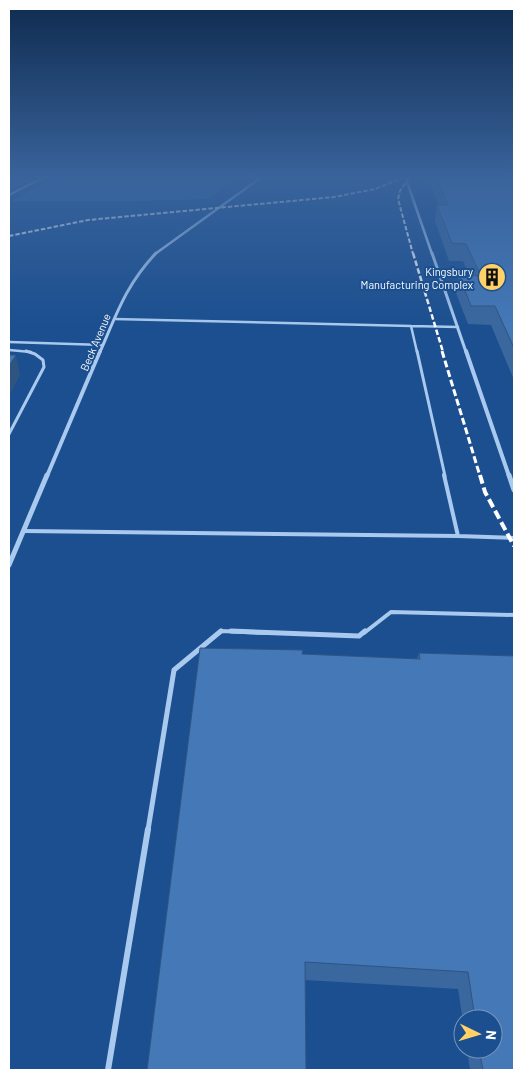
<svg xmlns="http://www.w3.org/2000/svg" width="523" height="1079" font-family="Barlow,sans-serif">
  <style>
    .green { fill: #2e69ad }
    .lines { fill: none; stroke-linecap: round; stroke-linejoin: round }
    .service-far4 { stroke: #a9c9ee; stroke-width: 2.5 }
    .service-far3 { stroke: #a9c9ee; stroke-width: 3 }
    .service-far2 { stroke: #a9c9ee; stroke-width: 4 }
    .service-far1 { stroke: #a9c9ee; stroke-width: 5 }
    .service { stroke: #a9c9ee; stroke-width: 6 }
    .minor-far3 { stroke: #a9c9ee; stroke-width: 2.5 }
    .minor-far2 { stroke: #a9c9ee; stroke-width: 3 }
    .minor-far1 { stroke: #a9c9ee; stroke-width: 4 }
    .minor { stroke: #a9c9ee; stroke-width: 5 }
    .rail-far3 { stroke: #fff; stroke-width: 2; stroke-dasharray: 4.5 2; stroke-linecap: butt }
    .rail-far2 { stroke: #fff; stroke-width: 2.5; stroke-dasharray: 5.5 2.5; stroke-linecap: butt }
    .rail-far1 { stroke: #fff; stroke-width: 3; stroke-dasharray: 7 3; stroke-linecap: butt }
    .rail { stroke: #fff; stroke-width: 4; stroke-dasharray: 9 4; stroke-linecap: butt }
    .wall { fill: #3a679d }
    .shaded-wall { fill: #305480 }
    .building { fill: #4478b7; stroke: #305480 }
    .labels { text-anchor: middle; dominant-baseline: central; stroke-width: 4; stroke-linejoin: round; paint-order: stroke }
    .far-poi-label { font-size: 11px; fill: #fff; stroke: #1b4f8f; text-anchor: end }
    .far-street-label { font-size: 11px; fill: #fff; stroke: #1b4f8f }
  </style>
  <rect width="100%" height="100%" fill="#1b4f8f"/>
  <!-- green -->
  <path class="green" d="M9 176H38L9 192Z
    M58 176H236L209 199 139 201H11Z"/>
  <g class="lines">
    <!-- service-far4 -->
    <path class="service-far4" d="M114 319 411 326 417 352
      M411 326 458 327
      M9 342 103 345
      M9 350 31 352"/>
    <!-- service-far3 -->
    <path class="service-far3" d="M417 351 445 476
      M9 434 44 367 43 360 35 354 26 351"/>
    <!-- service-far2 -->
    <path class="service-far2" d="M24 531 458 536 444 475
      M458 536 514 538
      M219 633 221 631 266 633
      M364 633 391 612 514 615"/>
    <!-- service-far1 -->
    <path class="service-far1" d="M231 631 359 636 365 631
      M148 830 174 670 221 631"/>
    <!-- service -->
    <path class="service" d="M108 1070 148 829"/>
    <!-- minor-far3 -->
    <path class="minor-far3" d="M405 176 432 254
      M9 195 46 176
      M155 254 263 176"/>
    <!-- minor-far2 -->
    <path class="minor-far2" d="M432 253 466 352
      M100 352C117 313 126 285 156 253"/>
    <!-- minor-far1 -->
    <path class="minor-far1" d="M466 351 509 476
      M47 476 100 351"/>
    <!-- minor -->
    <path class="minor" d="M509 475 514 490
      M9 565 47 475"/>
    <!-- rail-far3 -->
    <path class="rail-far3" d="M409 178 400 191 398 199 413 254
      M9 236 88 220 334 197 375 189 407 176"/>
    <!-- rail-far2 -->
    <path class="rail-far2" d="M413 253 443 352"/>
    <!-- rail-far1 -->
    <path class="rail-far1" d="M442 351 480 476"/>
    <!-- rail -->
    <path class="rail" d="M480 475 485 492 514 546"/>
  </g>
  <!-- wall -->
  <path class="wall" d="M427 176H514V380L491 325 468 324 456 293 459 275H469L463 261H449L435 221 437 205H439Z
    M419 653 514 1070H470L467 1049H493V1019H463V1022L458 989 305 980 302 654 417 659Z"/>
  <!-- shaded-wall -->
  <path class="shaded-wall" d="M16 355 20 375 9 396V366Z"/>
  <!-- building -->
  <path class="building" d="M436 176H514V348L495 306H471L459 275 481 276 466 244 452 243 437 205H448Z
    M9 355H16L9 366Z
    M200 648 303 650 302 654 420 659 419 653 514 656V1070H483L479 1049H493V1019H475L468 972 305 962 306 1070H147Z"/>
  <!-- sky -->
  <linearGradient id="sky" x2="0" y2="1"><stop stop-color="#0f2b4f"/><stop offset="0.54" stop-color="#39639b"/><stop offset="1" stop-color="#39639b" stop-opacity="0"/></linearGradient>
  <rect width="523" height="327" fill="url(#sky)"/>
  <!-- icons -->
  <defs>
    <g id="building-disc" transform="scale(1.4375)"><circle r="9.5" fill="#ffd166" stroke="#1b4f8f"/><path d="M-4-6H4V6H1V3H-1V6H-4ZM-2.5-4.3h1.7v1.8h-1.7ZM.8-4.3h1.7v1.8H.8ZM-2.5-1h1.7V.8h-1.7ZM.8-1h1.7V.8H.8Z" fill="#111"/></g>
  </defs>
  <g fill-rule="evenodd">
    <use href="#building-disc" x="492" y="277"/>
  </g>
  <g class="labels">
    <!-- far-poi labels -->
    <g class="far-poi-label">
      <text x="473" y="271">Kingsbury<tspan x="473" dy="13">Manufacturing Complex</tspan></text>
    </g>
    <!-- far-street labels -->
    <g class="far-street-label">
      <text transform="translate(95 342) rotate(-67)">Beck Avenue</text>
    </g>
  </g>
  <!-- border -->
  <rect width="523" height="1079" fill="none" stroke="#ffffff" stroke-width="20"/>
  <!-- north arrow -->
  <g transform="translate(478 1034) rotate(95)"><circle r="24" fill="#1b4f8f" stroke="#7695bc"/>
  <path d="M0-4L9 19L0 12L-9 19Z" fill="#ffd166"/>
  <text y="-8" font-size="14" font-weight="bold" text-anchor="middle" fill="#ffffff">N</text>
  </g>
</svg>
